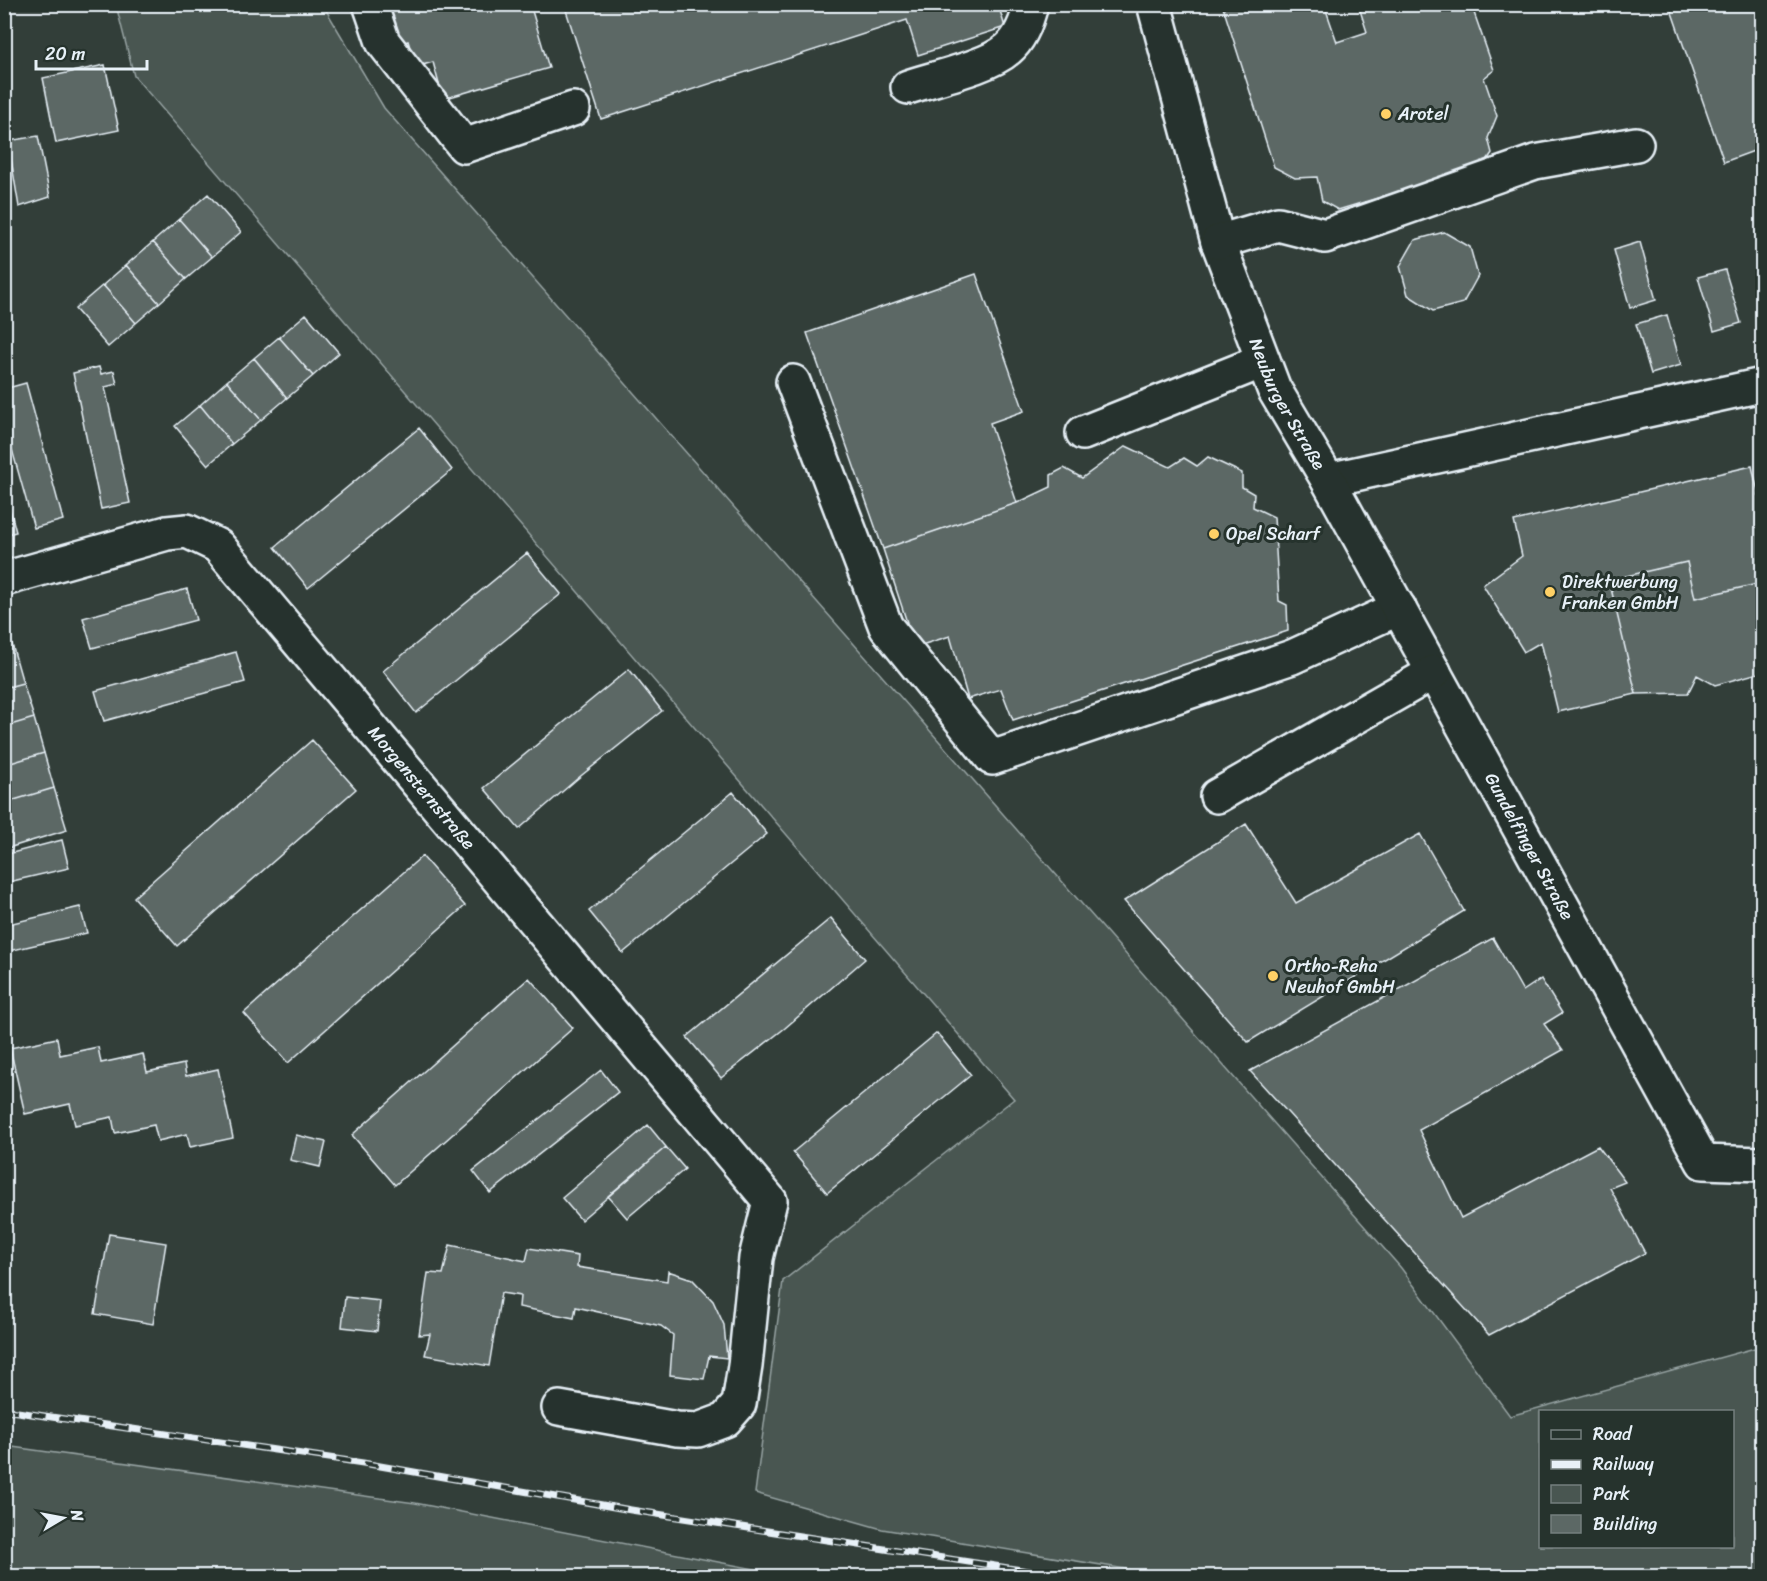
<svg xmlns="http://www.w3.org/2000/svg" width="1767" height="1581" font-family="Sriracha,sans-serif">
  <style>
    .green { fill: #495651; stroke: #98a4a4; stroke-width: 1.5; fill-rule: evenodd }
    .building { fill: #5c6865; stroke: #e8f1f8; stroke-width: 1.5 }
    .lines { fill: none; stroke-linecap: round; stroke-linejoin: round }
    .minor-casing { stroke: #e8f1f8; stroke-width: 38 }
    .minor { stroke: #26332d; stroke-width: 33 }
    .rail-casing { stroke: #e8f1f8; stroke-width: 7 }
    .rail { stroke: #26332d; stroke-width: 4.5; stroke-dasharray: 14; stroke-linecap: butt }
    .poi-dot { fill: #ffd166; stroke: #26332d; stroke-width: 2 }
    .labels { text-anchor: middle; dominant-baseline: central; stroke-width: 6; stroke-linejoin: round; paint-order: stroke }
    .poi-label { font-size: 18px; fill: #e8f1f8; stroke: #26332d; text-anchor: start }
    .street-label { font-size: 18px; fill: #e8f1f8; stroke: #26332d }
  </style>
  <rect width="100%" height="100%" fill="#323e39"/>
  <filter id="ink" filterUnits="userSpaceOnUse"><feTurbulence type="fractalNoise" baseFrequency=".0167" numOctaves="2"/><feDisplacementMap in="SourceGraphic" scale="12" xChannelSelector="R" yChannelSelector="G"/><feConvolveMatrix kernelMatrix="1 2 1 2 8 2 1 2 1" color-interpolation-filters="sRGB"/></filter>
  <g filter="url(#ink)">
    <!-- green -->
    <path class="green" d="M116 5H323L384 108 1401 1268 1510 1416 1762 1346V1576H1168L882 1529 755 1493 783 1281 1014 1099 134 76ZM1540 1412H1732V1546H1540Z
      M5 1446 415 1503 790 1576H5Z"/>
    <!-- building -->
    <path class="building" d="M383 4H530L549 68 443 99 433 62 416 67 408 41 395 45Z
      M564 4H998L1005 27 918 55 907 20 601 119Z
      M1222 4H1324L1337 42 1367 32 1358 4H1471L1494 70 1484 78 1497 116 1488 138 1492 153 1483 166 1338 210 1322 201 1317 177 1295 178 1274 167Z
      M1669 4H1762V148L1724 162Z
      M105 65 119 130 56 143 43 78Z
      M38 136 50 197 19 207 8 141Z
      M208 194 241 232 212 257 179 219Z
      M179 219 212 257 186 279 153 242Z
      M1444 232 1470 247 1478 276 1463 303 1433 311 1408 295 1400 266 1415 240Z
      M153 242 186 279 159 303 126 265Z
      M1640 242 1656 300 1630 308 1614 250Z
      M126 265 159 303 136 323 103 285Z
      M1725 270 1741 323 1714 331 1698 277Z
      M976 274 1024 411 990 423 1017 503 883 549 807 333Z
      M103 285 136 323 108 347 75 309Z
      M306 314 339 353 313 376 279 337Z
      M1667 315 1681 365 1651 374 1636 324Z
      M279 337 313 376 287 398 254 358Z
      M254 358 287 398 261 420 227 381Z
      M99 367 101 374 114 371 117 384 105 387 130 503 101 509 73 373Z
      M227 381 261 420 232 444 200 405Z
      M26 383 63 520 34 528 4 421V389Z
      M200 405 232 444 208 465 175 426Z
      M419 428 452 470 308 588 275 547Z
      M1126 446 1170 467 1184 458 1197 466 1208 457 1242 473V487L1254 494 1253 507 1274 517 1279 601 1287 605 1288 631 1013 720 1001 689 968 699 950 636 915 647 883 549 1017 503 1051 487V475L1064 468 1082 478Z
      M1752 466 1762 510V583L1695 598 1687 562 1609 580 1636 694 1558 712 1541 642 1524 652 1483 585 1522 556 1514 521Z
      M4 486 16 532 4 535Z
      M527 553 561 594 416 713 383 671Z
      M1687 562 1695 598 1762 583V672L1715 685 1697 675 1688 693 1636 694 1609 580Z
      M187 589 196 620 92 648 83 618Z
      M11 641 23 683 4 688V643Z
      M236 652 245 682 104 721 95 691Z
      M629 669 662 711 577 779 519 829 484 788Z
      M23 683 34 718 4 727V688Z
      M34 718 44 753 4 765V727Z
      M312 740 356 789 177 946 134 897Z
      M44 753 54 788 4 803V765Z
      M54 788 67 830 8 848 4 837V803Z
      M733 792 767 834 623 953 589 911Z
      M1246 824 1296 903 1420 834 1464 911 1248 1042 1124 901Z
      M62 840 69 868 4 883V855Z
      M422 856 465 906 288 1063 244 1013Z
      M80 907 87 933 4 952V925Z
      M831 918 865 959 785 1028 721 1078 687 1037Z
      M1493 938 1523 991 1541 979 1562 1013 1544 1024 1563 1050 1419 1130 1461 1218 1598 1146 1625 1182 1610 1188 1645 1253 1489 1335 1250 1071Z
      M529 978 573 1028 395 1185 352 1135Z
      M937 1033 971 1075 827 1193 793 1152Z
      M57 1038 60 1055 98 1047 101 1063 143 1054 147 1072 184 1064 186 1076 218 1069 233 1138 190 1147 187 1134 158 1141 154 1125 115 1133 112 1117 75 1125 70 1104 25 1114 10 1048Z
      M601 1070 618 1092 490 1193 473 1171Z
      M648 1125 666 1147 581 1220 562 1198Z
      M296 1135 326 1142 320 1167 290 1160Z
      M666 1147 685 1169 627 1218 608 1196Z
      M109 1234 166 1243 153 1324 95 1314Z
      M450 1245 526 1261 529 1248 578 1256 577 1267 667 1281 668 1271 692 1279 713 1301 724 1325 727 1358 709 1356 704 1379 670 1375 673 1335 661 1326 576 1307 574 1318 519 1307 520 1296 501 1293 489 1366 425 1355 430 1334 419 1335 428 1273 443 1274Z
      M345 1297 380 1301 377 1331 342 1327Z"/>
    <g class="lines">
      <!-- minor casing -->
      <g class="minor-casing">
        <g id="minor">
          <path d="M370 4 383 42 464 146 573 109"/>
          <path id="s1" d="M1154 4 1218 242 1274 389 1328 480 1762 385"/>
          <path d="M908 87C934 78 988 67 1008 49 1021 38 1027 21 1031 4"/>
          <path d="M1218 242 1278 224 1325 236 1535 162 1636 144"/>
          <path d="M793 382 886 627 992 758 1292 657 1399 608"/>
          <path d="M1083 433 1263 361"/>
          <path id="s2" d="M1328 480 1703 1162 1762 1164"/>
          <path id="s3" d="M4 579 167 533 187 531 218 546 770 1201 756 1258 745 1366 739 1404 725 1420 698 1430 677 1429 559 1408"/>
          <path d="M1217 796 1434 672"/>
        </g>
      </g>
      <!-- minor -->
      <use href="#minor" class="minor"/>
      <!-- rail casing -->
      <g class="rail-casing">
        <path id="rail" d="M4 1410 363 1463 631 1510 1060 1576"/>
      </g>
      <!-- rail -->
      <use href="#rail" class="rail"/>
    </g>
  </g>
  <!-- markers -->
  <g class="poi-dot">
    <circle cx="1386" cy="114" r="6"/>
    <circle cx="1214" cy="534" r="6"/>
    <circle cx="1550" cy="592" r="6"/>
    <circle cx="1273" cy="976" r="6"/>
  </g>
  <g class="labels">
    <!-- poi labels -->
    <g class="poi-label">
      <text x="1398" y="114">Arotel</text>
      <text x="1226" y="534">Opel Scharf</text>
      <text x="1562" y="582">Direktwerbung<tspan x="1562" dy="21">Franken GmbH</tspan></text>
      <text x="1285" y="966">Ortho-Reha<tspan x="1285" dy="21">Neuhof GmbH</tspan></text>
    </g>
    <!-- street labels -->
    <g class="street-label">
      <text stroke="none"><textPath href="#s1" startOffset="423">Neuburger Straße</textPath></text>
      <text stroke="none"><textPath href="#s3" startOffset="540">Morgensternstraße</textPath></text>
      <text stroke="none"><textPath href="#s2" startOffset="418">Gundelfinger Straße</textPath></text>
    </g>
  </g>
  <!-- margin -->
  <rect width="1767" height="1581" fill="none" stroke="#26332d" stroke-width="24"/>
  <rect x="12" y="12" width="1743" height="1557" fill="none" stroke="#e8f1f8" stroke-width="2" filter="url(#ink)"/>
  <!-- legend -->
  <rect x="1539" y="1410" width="195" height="138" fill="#26332d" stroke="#747f7e" stroke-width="1.5"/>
  <rect x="1551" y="1430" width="30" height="9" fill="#26332d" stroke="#747f7e" stroke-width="1.5"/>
  <text x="1593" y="1440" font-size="18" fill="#e8f1f8">Road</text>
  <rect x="1551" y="1460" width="30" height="9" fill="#e8f1f8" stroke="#747f7e" stroke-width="1.5"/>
  <text x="1593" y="1470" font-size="18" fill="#e8f1f8">Railway</text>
  <rect x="1551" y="1485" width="30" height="18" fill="#495651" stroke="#747f7e" stroke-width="1.5"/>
  <text x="1593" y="1500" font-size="18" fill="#e8f1f8">Park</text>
  <rect x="1551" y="1515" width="30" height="18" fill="#5c6865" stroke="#747f7e" stroke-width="1.5"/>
  <text x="1593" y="1530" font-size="18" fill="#e8f1f8">Building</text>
  <!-- north arrow -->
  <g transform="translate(63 1518) rotate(80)" stroke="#26332d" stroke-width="4.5" paint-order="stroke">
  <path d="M0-4.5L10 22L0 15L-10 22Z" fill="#e8f1f8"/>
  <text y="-9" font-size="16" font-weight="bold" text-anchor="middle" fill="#e8f1f8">N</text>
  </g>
  <!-- scale -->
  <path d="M36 60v9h111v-9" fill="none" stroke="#e8f1f8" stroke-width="3"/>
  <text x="45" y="60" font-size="18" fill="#e8f1f8" stroke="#26332d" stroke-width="4.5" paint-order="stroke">20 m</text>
</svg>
